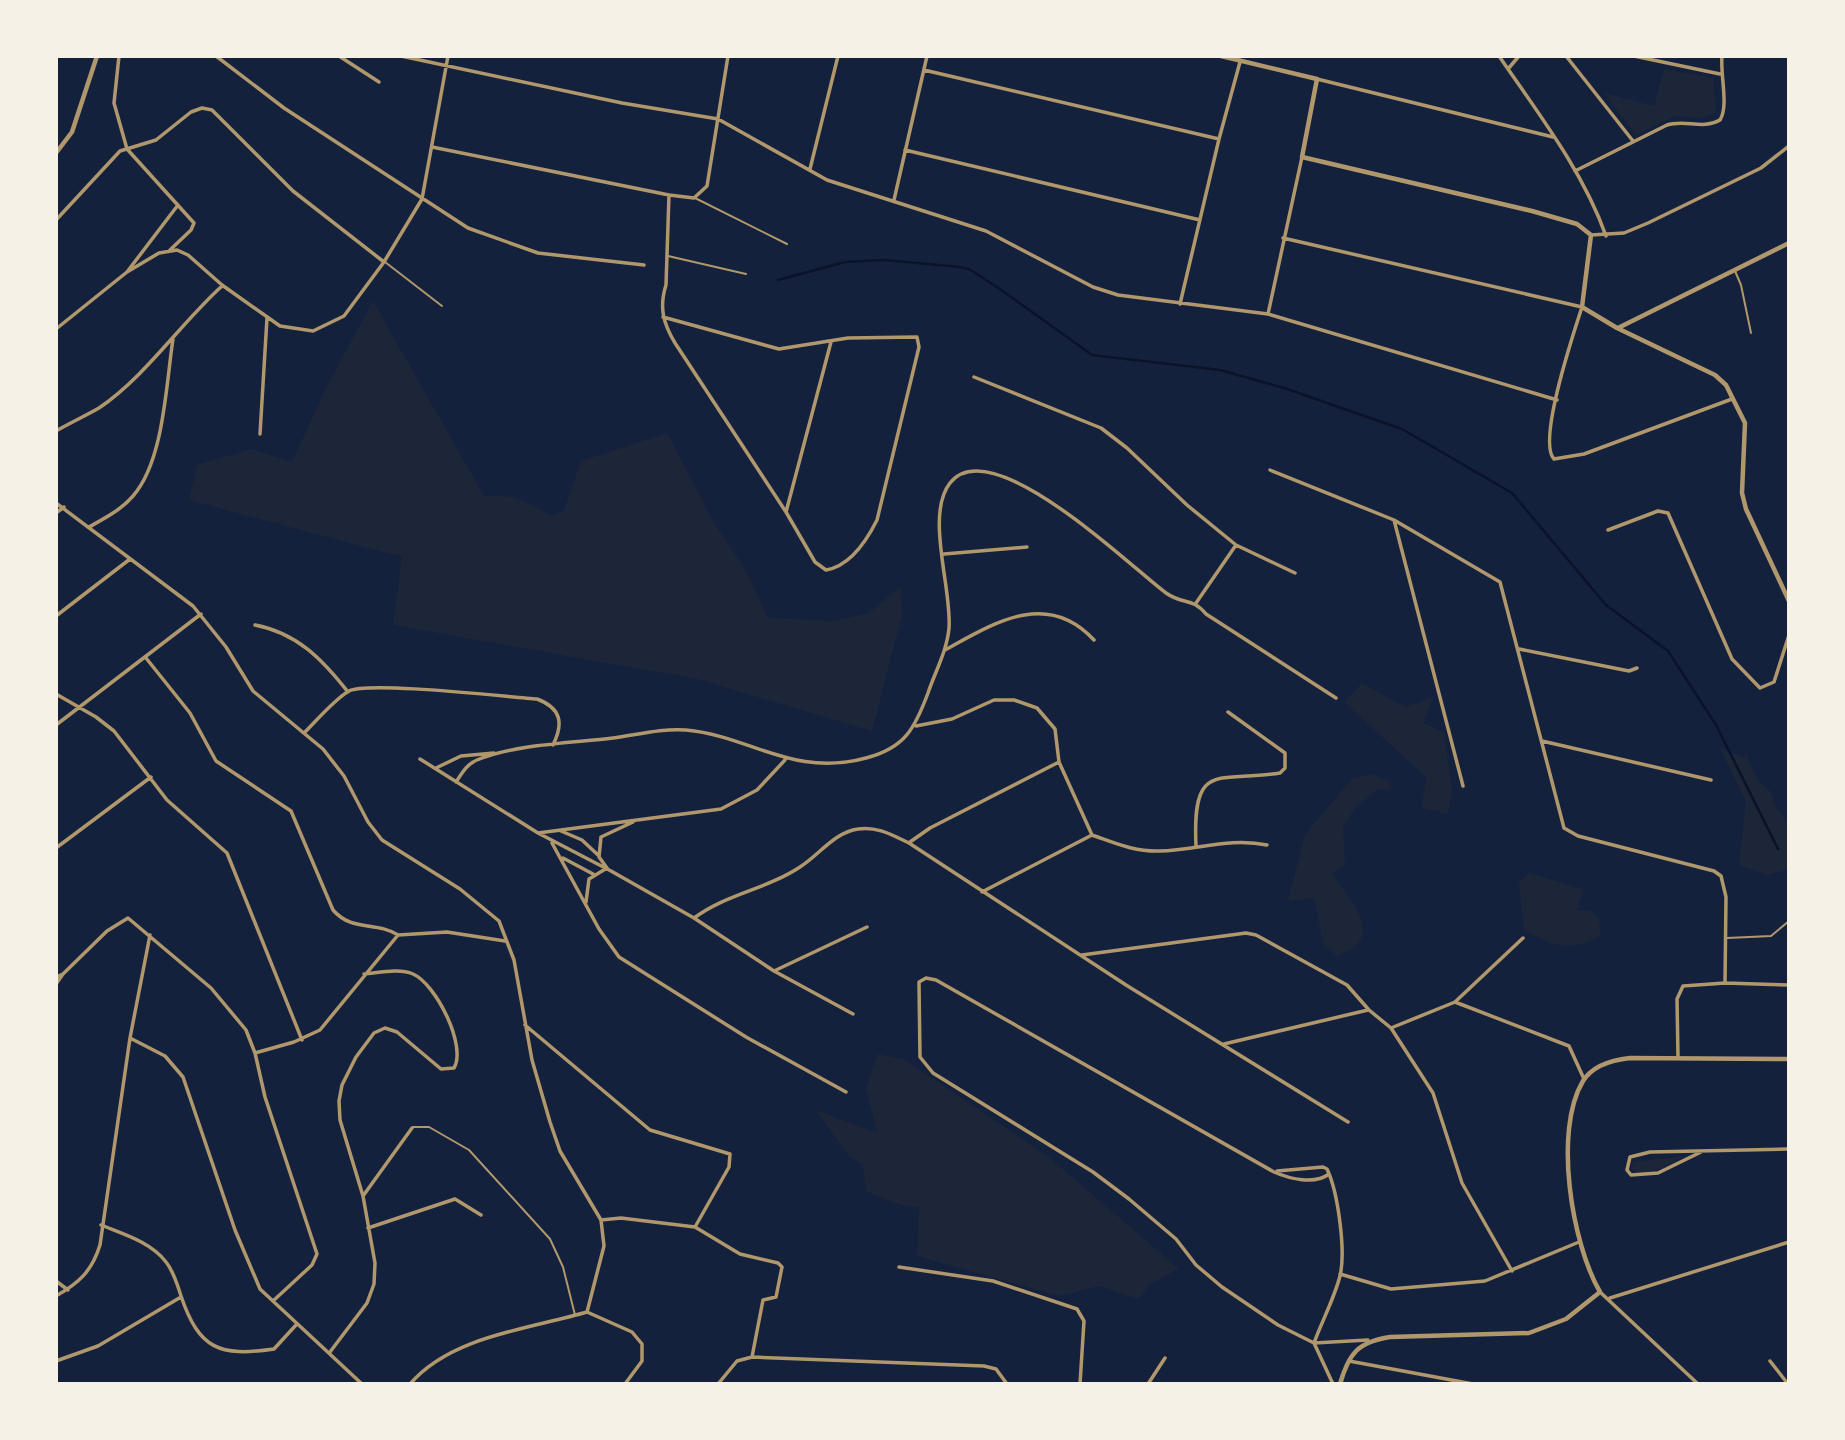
<svg xmlns="http://www.w3.org/2000/svg" width="1845" height="1440" font-family="'Work Sans',sans-serif">
  <style>
    .green { fill: #1d2539 }
    .lines { fill: none; stroke-linecap: round; stroke-linejoin: round }
    .stream { stroke: #0b132b; stroke-width: 2.5 }
    .service { stroke: #b1986c; stroke-width: 2 }
    .minor { stroke: #b1986c; stroke-width: 3.5 }
    .tertiary { stroke: #b1986c; stroke-width: 4.5 }
  </style>
  <rect width="100%" height="100%" fill="#14213d"/>
  <!-- green -->
  <path class="green" d="M1664 69 1713 78 1716 112 1701 118 1676 116 1636 135 1604 93 1654 106Z
    M373 301 484 496C512 493 528 501 551 516L564 511 581 461 667 433 714 523 745 569 768 618 834 621 869 613 901 586 902 615 872 731 697 679 393 625 402 557 189 500 197 465 251 449 292 462 327 386Z
    M1362 683 1405 707 1433 697 1424 723 1444 732 1452 790 1448 814 1421 808 1427 778 1344 702Z
    M1720 748 1745 758V751L1757 779 1771 792 1776 808 1789 823V869L1767 875 1739 865 1746 802Z
    M1373 774 1390 782 1392 790 1378 789 1355 808 1343 827 1345 864 1332 874C1352 903 1388 937 1337 956L1324 946 1314 898 1288 901 1305 834 1352 779Z
    M1529 873 1583 889 1577 910 1592 911 1599 919 1601 936C1569 952 1555 947 1524 930L1519 883Z
    M878 1054 905 1060 1050 1158 1179 1269 1150 1284 1139 1299 1099 1286 1059 1296 917 1256 919 1207 900 1205 866 1191 863 1165 848 1155 816 1110 877 1133 866 1088Z
    M1685 1156C1671 1163 1645 1180 1631 1169L1633 1162Z"/>
  <g class="lines">
    <!-- stream -->
    <path class="stream" d="M778 280 845 262 884 260 960 267 969 269 1000 289 1092 355 1220 370 1284 388 1402 429 1512 493 1606 605 1668 651 1716 725 1778 849"/>
    <!-- service -->
    <path class="service" d="M695 198 787 244
      M668 256 746 274
      M385 262 442 306
      M1735 271 1741 285 1751 333
      M1727 938 1771 936 1789 921
      M413 1127H429L469 1150 550 1239 563 1267 575 1315"/>
    <!-- minor -->
    <path class="minor" d="M119 56 114 103 127 149 194 223 191 230 170 250
      M216 56 284 108 468 228 538 253 644 265
      M339 56 379 82
      M401 56 622 103 718 119 827 180 986 231 1093 287 1118 295 1268 314 1557 400
      M1499 56C1538 113 1583 171 1606 236
      M1566 56 1633 141
      M1634 56 1720 74
      M1508 69 1519 56
      M924 70 1219 139
      M1317 79 1553 137
      M432 147 669 195
      M905 150 1200 220
      M810 169 838 56
      M1575 171 1667 125C1685 119 1703 130 1720 120 1729 106 1720 75 1722 56
      M894 200 927 56
      M56 220 120 151 156 140 191 112 202 108 212 110 293 191 384 262
      M1591 235 1624 233 1648 223 1761 168 1789 146
      M1283 238 1582 307C1574 332 1537 441 1554 459L1584 454 1732 399
      M127 272 159 253 177 250 188 255 222 285 280 326 313 331 344 316 384 262 422 199 448 56
      M1180 304 1219 139 1240 62
      M1268 314 1302 157
      M663 317 779 349 848 338 917 337 919 347 877 520C867 540 850 566 826 570L815 562 786 512 675 343C663 323 659 307 666 285L669 195 694 198 707 186 728 56
      M56 329 127 272 178 205
      M974 377 1101 428 1127 448 1187 505 1236 545 1295 573
      M56 431C70 423 85 416 99 408 146 376 180 324 222 286
      M260 434 267 318
      M1270 470 1394 520 1500 582 1564 828 1578 836 1714 871 1721 876 1726 897 1725 983
      M56 503 193 606 226 647 253 691 323 749 344 776 368 822 382 840 460 889 499 921 514 960 532 1060 550 1122 560 1151 601 1220 604 1246 587 1312C529 1329 451 1336 410 1384
      M786 512 831 342
      M56 513 64 507
      M1394 520 1463 786
      M89 527C105 518 121 510 133 496 164 461 166 384 173 339
      M1608 530 1658 511 1668 513 1732 659 1760 688 1774 682 1789 635
      M944 554 1027 547
      M1196 603 1236 545
      M56 616 130 559
      M255 625C297 633 322 659 348 692
      M1519 649 1629 671 1637 668
      M945 650C994 623 1047 589 1094 640
      M146 658 190 713 216 761 291 811 333 910C352 932 376 921 398 935
      M56 694 96 717 114 731 167 800 227 853 302 1040
      M56 725 201 614
      M916 726 952 719 994 700H1014L1037 708 1055 729 1059 762 1092 835C1115 843 1135 852 1160 851 1197 850 1230 837 1267 845
      M305 732C316 721 336 698 349 691 369 681 507 697 537 699 561 708 564 723 553 745
      M1542 741 1711 780
      M420 759 538 833 611 871 694 918 774 971 853 1014
      M436 768 461 756 494 753
      M456 782C462 773 467 764 477 760 516 744 572 743 613 738 636 735 662 728 686 730 751 736 793 778 866 758 905 748 915 728 928 693 935 672 947 651 949 628 952 588 925 515 950 483 991 430 1132 568 1166 593 1183 605 1192 597 1206 614L1336 698
      M561 831 582 840 598 855
      M538 833 721 809 757 790 785 760
      M910 842 930 828 1059 762
      M552 843 599 929 619 957 746 1037 846 1092
      M1196 846C1192 759 1218 783 1280 773L1285 768V753L1228 712
      M56 848 151 777
      M563 858 593 874
      M982 892 1092 835
      M586 902 589 879 607 868 599 857 601 837 633 822
      M694 918C726 894 767 889 800 867 819 855 835 832 858 829 877 826 892 835 909 843L1126 985 1348 1122
      M1082 955 1246 933 1256 935 1347 985 1369 1010 1391 1028 1433 1093 1462 1183 1512 1271
      M774 971 867 927
      M56 977 63 974 107 931 128 918 211 988 246 1030 255 1053 294 1042 320 1030 398 935 447 932 505 941
      M56 984 63 974
      M1455 1002 1569 1046 1584 1079
      M525 1025 650 1130 730 1154 729 1167 695 1227 621 1218 601 1220
      M1391 1028 1455 1002 1523 938
      M130 1038 165 1056 183 1077 235 1230 260 1289 362 1384
      M1224 1044 1368 1010
      M255 1053 265 1097 317 1254 312 1265 273 1301
      M1678 1057 1677 999 1683 986 1725 983 1789 985
      M1701 1152 1658 1173 1631 1175 1627 1170 1630 1157 1650 1152 1789 1149
      M1277 1171 1323 1167 1327 1169C1338 1192 1346 1251 1340 1276 1334 1299 1322 1321 1314 1343
      M1329 1174C1315 1185 1290 1179 1274 1172L936 980 926 978 919 982 920 1057 933 1073 1093 1172 1129 1199 1176 1239 1196 1265 1222 1287 1278 1325 1314 1343 1368 1340
      M363 1196 412 1128
      M101 1225C123 1234 151 1242 166 1262 174 1272 177 1284 181 1296 199 1349 219 1357 274 1349L296 1325
      M695 1227 740 1254 778 1263 782 1267 776 1297 763 1300 752 1357
      M368 1228 455 1199 481 1215
      M899 1267 993 1281 1077 1309 1084 1321 1080 1384
      M1340 1274 1391 1289 1485 1281 1579 1242
      M56 1281 68 1290
      M1600 1292 1698 1384
      M56 1296C79 1283 92 1271 100 1245L130 1038 150 935
      M1610 1298 1789 1242
      M587 1312 632 1332 642 1344V1361L625 1384
      M1314 1343 1333 1384
      M330 1352 367 1303 374 1284 375 1263 363 1196 340 1120 339 1101 342 1085 356 1057 374 1033 385 1028 397 1032 441 1069 454 1068C467 1046 436 984 413 974 399 968 378 973 364 974
      M56 1361 98 1346 181 1297
      M1349 1361 1473 1384
      M1770 1361 1788 1384
      M718 1384 737 1361 752 1357 984 1366 996 1369 1007 1384
      M1148 1384 1165 1358"/>
    <!-- tertiary -->
    <path class="tertiary" d="M1221 56 1317 79 1302 157 1532 211 1577 224 1591 235 1582 307 1617 328 1715 375 1726 385 1745 423 1742 493 1746 509 1789 601
      M56 153 72 132 97 56
      M1618 328 1789 243
      M1340 1384C1349 1353 1358 1342 1390 1337L1529 1333 1566 1319 1600 1292C1572 1244 1553 1131 1583 1081 1593 1065 1612 1060 1630 1058L1789 1059"/>
  </g>
  <!-- border -->
  <rect width="1845" height="1440" fill="none" stroke="#f6f1e7" stroke-width="116"/>
</svg>
